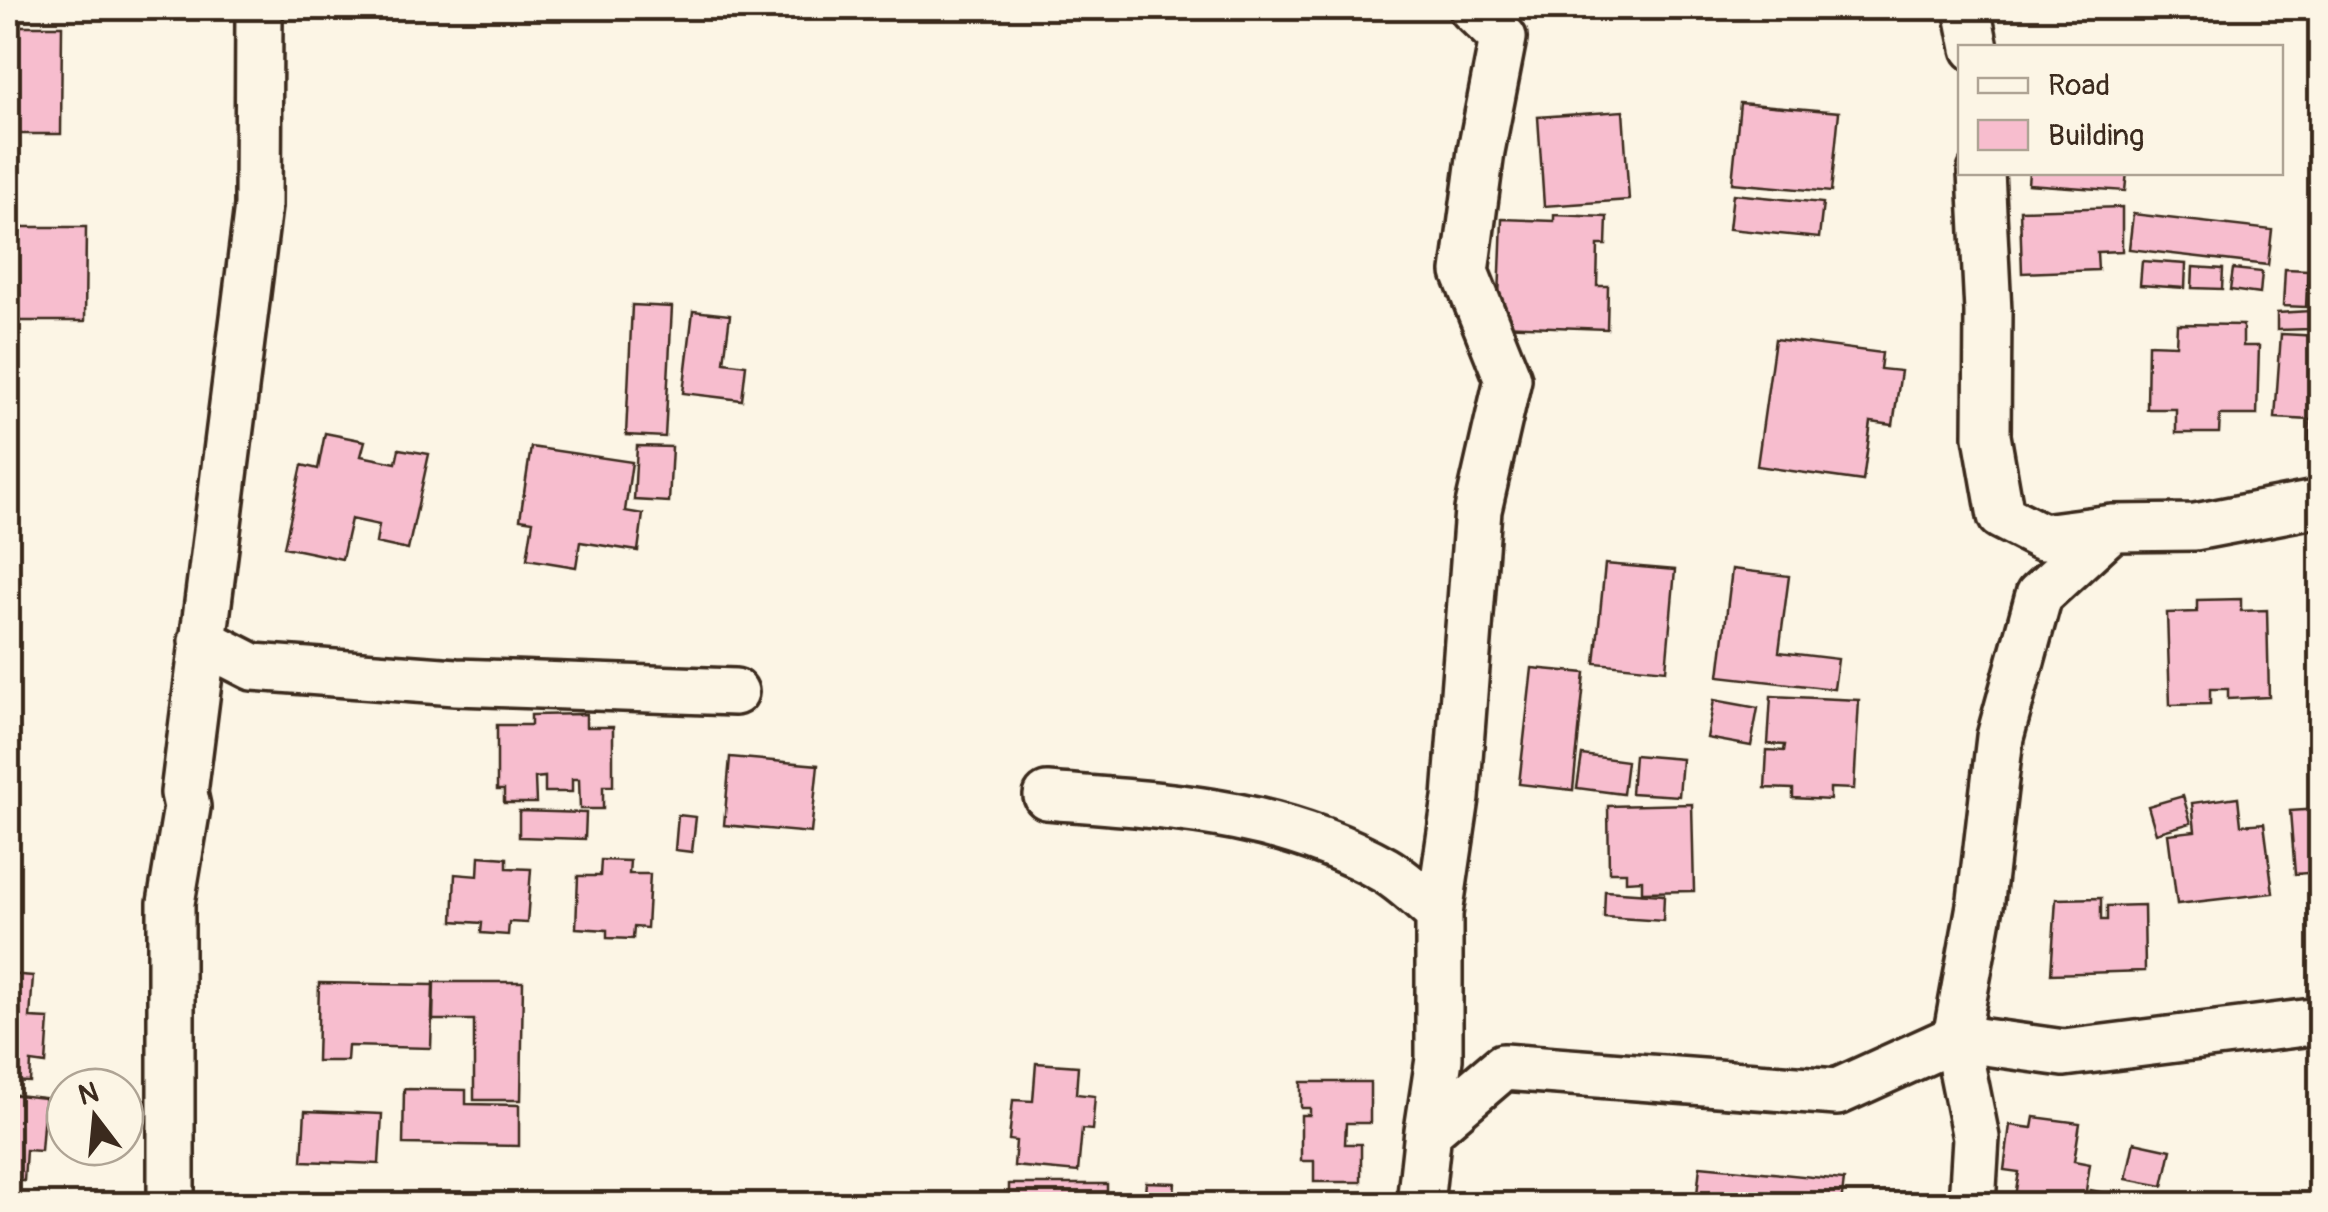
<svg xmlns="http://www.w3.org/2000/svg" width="2328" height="1212" font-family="Pangolin,sans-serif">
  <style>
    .building { fill: #f7bdce; stroke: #3b2a1e; stroke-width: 2.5 }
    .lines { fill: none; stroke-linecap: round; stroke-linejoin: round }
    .minor-casing { stroke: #3b2a1e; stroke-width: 52 }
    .minor { stroke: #fcf5e5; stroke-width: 45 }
  </style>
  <rect width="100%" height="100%" fill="#fcf5e5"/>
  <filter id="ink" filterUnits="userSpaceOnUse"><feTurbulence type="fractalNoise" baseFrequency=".01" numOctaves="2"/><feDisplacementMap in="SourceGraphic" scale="20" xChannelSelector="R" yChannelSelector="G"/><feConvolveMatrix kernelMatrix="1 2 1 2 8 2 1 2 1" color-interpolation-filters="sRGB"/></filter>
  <g filter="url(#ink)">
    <!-- building -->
    <path class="building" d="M8 26H62L61 134H8Z
      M1740 103 1839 112 1831 192 1732 183Z
      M1623 111 1629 200 1544 206 1538 117Z
      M2029 172H2127L2125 191 2028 184Z
      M1733 194 1823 203 1819 238 1729 229Z
      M2122 207V251L2097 252 2098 270 2022 273 2020 210Z
      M2133 214 2272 230 2268 265 2129 249Z
      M1554 215 1607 217 1606 245H1598L1597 286H1608L1607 329 1498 325 1502 219 1554 221Z
      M13 227H86L85 321H19V265L12 266Z
      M2142 261 2186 264 2185 288 2140 285Z
      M2193 267 2223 269 2222 289 2192 288Z
      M2233 269 2262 272 2260 294 2230 290Z
      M2285 269 2308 270 2306 307 2283 306Z
      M632 305 672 307 665 437 626 435Z
      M693 311 730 315 724 362 746 365 742 400 683 393Z
      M2310 311 2311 329 2277 330V313Z
      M2177 324 2243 325V346H2259L2257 415H2220L2219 433H2176V409H2147L2148 344 2176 345Z
      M2281 334 2320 336V455H2308L2310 420 2275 418Z
      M1775 339 1882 353 1880 369 1901 371 1893 425 1871 422 1863 481 1757 466Z
      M325 433 365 441 361 456 396 463 399 449 429 454 408 550 376 543 379 525 351 519 342 559 284 547 302 465 318 469Z
      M637 446 672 447 669 502 634 500Z
      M531 447 632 462 625 511 643 514 638 551 580 542 576 567 527 559 533 521 520 519Z
      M1605 564 1675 570 1666 670 1595 663Z
      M1732 569 1789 576 1779 652 1838 659 1834 689 1719 676Z
      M2241 599V611L2267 610 2269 697 2228 699V689H2210V704L2170 705 2167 613 2197 612V600Z
      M1532 668 1585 673 1573 790 1519 784Z
      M1771 696 1859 700 1854 789 1830 788V800L1793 798V789L1765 788 1767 750 1784 751 1785 745 1768 744Z
      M1714 700 1758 708 1751 746 1707 738Z
      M586 714V727H613V786H603V809H580L579 779H572V792H545V777L535 778 536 803H504V790H497V725H531V715Z
      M1582 755 1627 761 1623 794 1577 788Z
      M1634 755 1682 759 1679 796 1631 793Z
      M730 757 818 765 811 833 724 825Z
      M2183 796 2191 823 2156 833 2148 806Z
      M2238 797 2241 825 2264 823 2273 893 2177 904 2168 834 2195 831 2192 803Z
      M1692 804 1694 891 1642 892V880L1626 881V872H1609L1608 806Z
      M2320 809V872L2295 874 2290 811Z
      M519 811 586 813 585 839 519 837Z
      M678 815 696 817 692 852 675 850Z
      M479 856 507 858V868L531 869 527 923 509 922 508 935 481 933 482 923 453 921 455 874 478 876Z
      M601 860 630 861 629 874H650L647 928 634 927 633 939 607 938V930L576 928 578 876H600Z
      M1605 891 1664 895 1663 921 1604 917Z
      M2101 898V920H2107V906L2144 905 2145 971 2051 974 2056 899Z
      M8 974 33 976 30 1018 49 1019 46 1064 31 1062 30 1082 8 1081Z
      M434 982H523L521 1100H474V1020H433Z
      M319 983 433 985 431 1048 348 1046 347 1061H317Z
      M1036 1063 1078 1066 1076 1094 1095 1096 1092 1130 1082 1129 1078 1172 1014 1166 1016 1141 1009 1140 1013 1100 1033 1101Z
      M1301 1082H1370V1123H1346L1345 1144H1361V1182H1314V1161H1301V1115H1310V1108H1301Z
      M404 1089 466 1090V1104L519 1105V1146L403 1144Z
      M8 1094 45 1098 41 1151 26 1150 24 1181 8 1179Z
      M305 1111 382 1114 379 1164 302 1161Z
      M2034 1117 2080 1123 2074 1161 2090 1164 2084 1204 2015 1196 2019 1172 2004 1170 2010 1125 2032 1128Z
      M2134 1142 2171 1150 2163 1186 2126 1179Z
      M1700 1166 1844 1180 1841 1204H1696Z
      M1146 1182 1175 1183 1173 1204H1144Z
      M1009 1184H1107V1204H1009Z
      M2090 1190 2147 1202 2087 1204Z
      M1201 1194 1275 1199V1204H1200Z
      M218 1195 261 1197V1204H217Z"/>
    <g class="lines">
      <!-- minor casing -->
      <g class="minor-casing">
        <path id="minor" d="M1967 8 1975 48
          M1981 172 1988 312 1987 436 2001 516 2042 537 2112 528
          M202 641 253 667 456 682 735 692
          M1047 796C1168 806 1276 809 1385 870 1404 881 1422 899 1439 914
          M1428 1131 1439 1059V914L1456 798 1478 510 1508 379 1465 272 1481 151 1503 38 1472 8
          M171 1204V903L187 807 184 793 258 206 259 8
          M1420 1204 1428 1131 1503 1067 1837 1092 1956 1038 1981 900 2000 737 2039 595 2112 528 2195 527 2320 503
          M1972 1204 1976 1138 1956 1038 2064 1053 2320 1021"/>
      </g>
      <!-- minor -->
      <use href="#minor" class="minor"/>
    </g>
  </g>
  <!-- margin -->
  <rect width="2328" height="1212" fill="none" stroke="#fcf5e5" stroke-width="40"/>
  <rect x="20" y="20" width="2288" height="1172" fill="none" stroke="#3b2a1e" stroke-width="4" filter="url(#ink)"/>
  <!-- legend -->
  <rect x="1958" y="45" width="325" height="130" fill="#fcf5e5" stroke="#afa495" stroke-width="2.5"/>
  <rect x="1978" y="78" width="50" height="15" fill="#fcf5e5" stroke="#afa495" stroke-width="2.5"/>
  <text x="2048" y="95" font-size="30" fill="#3b2a1e">Road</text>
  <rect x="1978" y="120" width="50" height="30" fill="#f7bdce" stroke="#afa495" stroke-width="2.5"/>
  <text x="2048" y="145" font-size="30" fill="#3b2a1e">Building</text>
  <!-- north arrow -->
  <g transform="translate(95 1117) rotate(344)"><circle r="48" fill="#fcf5e5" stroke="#afa495" stroke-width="2.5"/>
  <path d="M0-8L18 38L0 25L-18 38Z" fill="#3b2a1e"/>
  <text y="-15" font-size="28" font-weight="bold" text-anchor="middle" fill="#3b2a1e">N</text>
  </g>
</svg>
